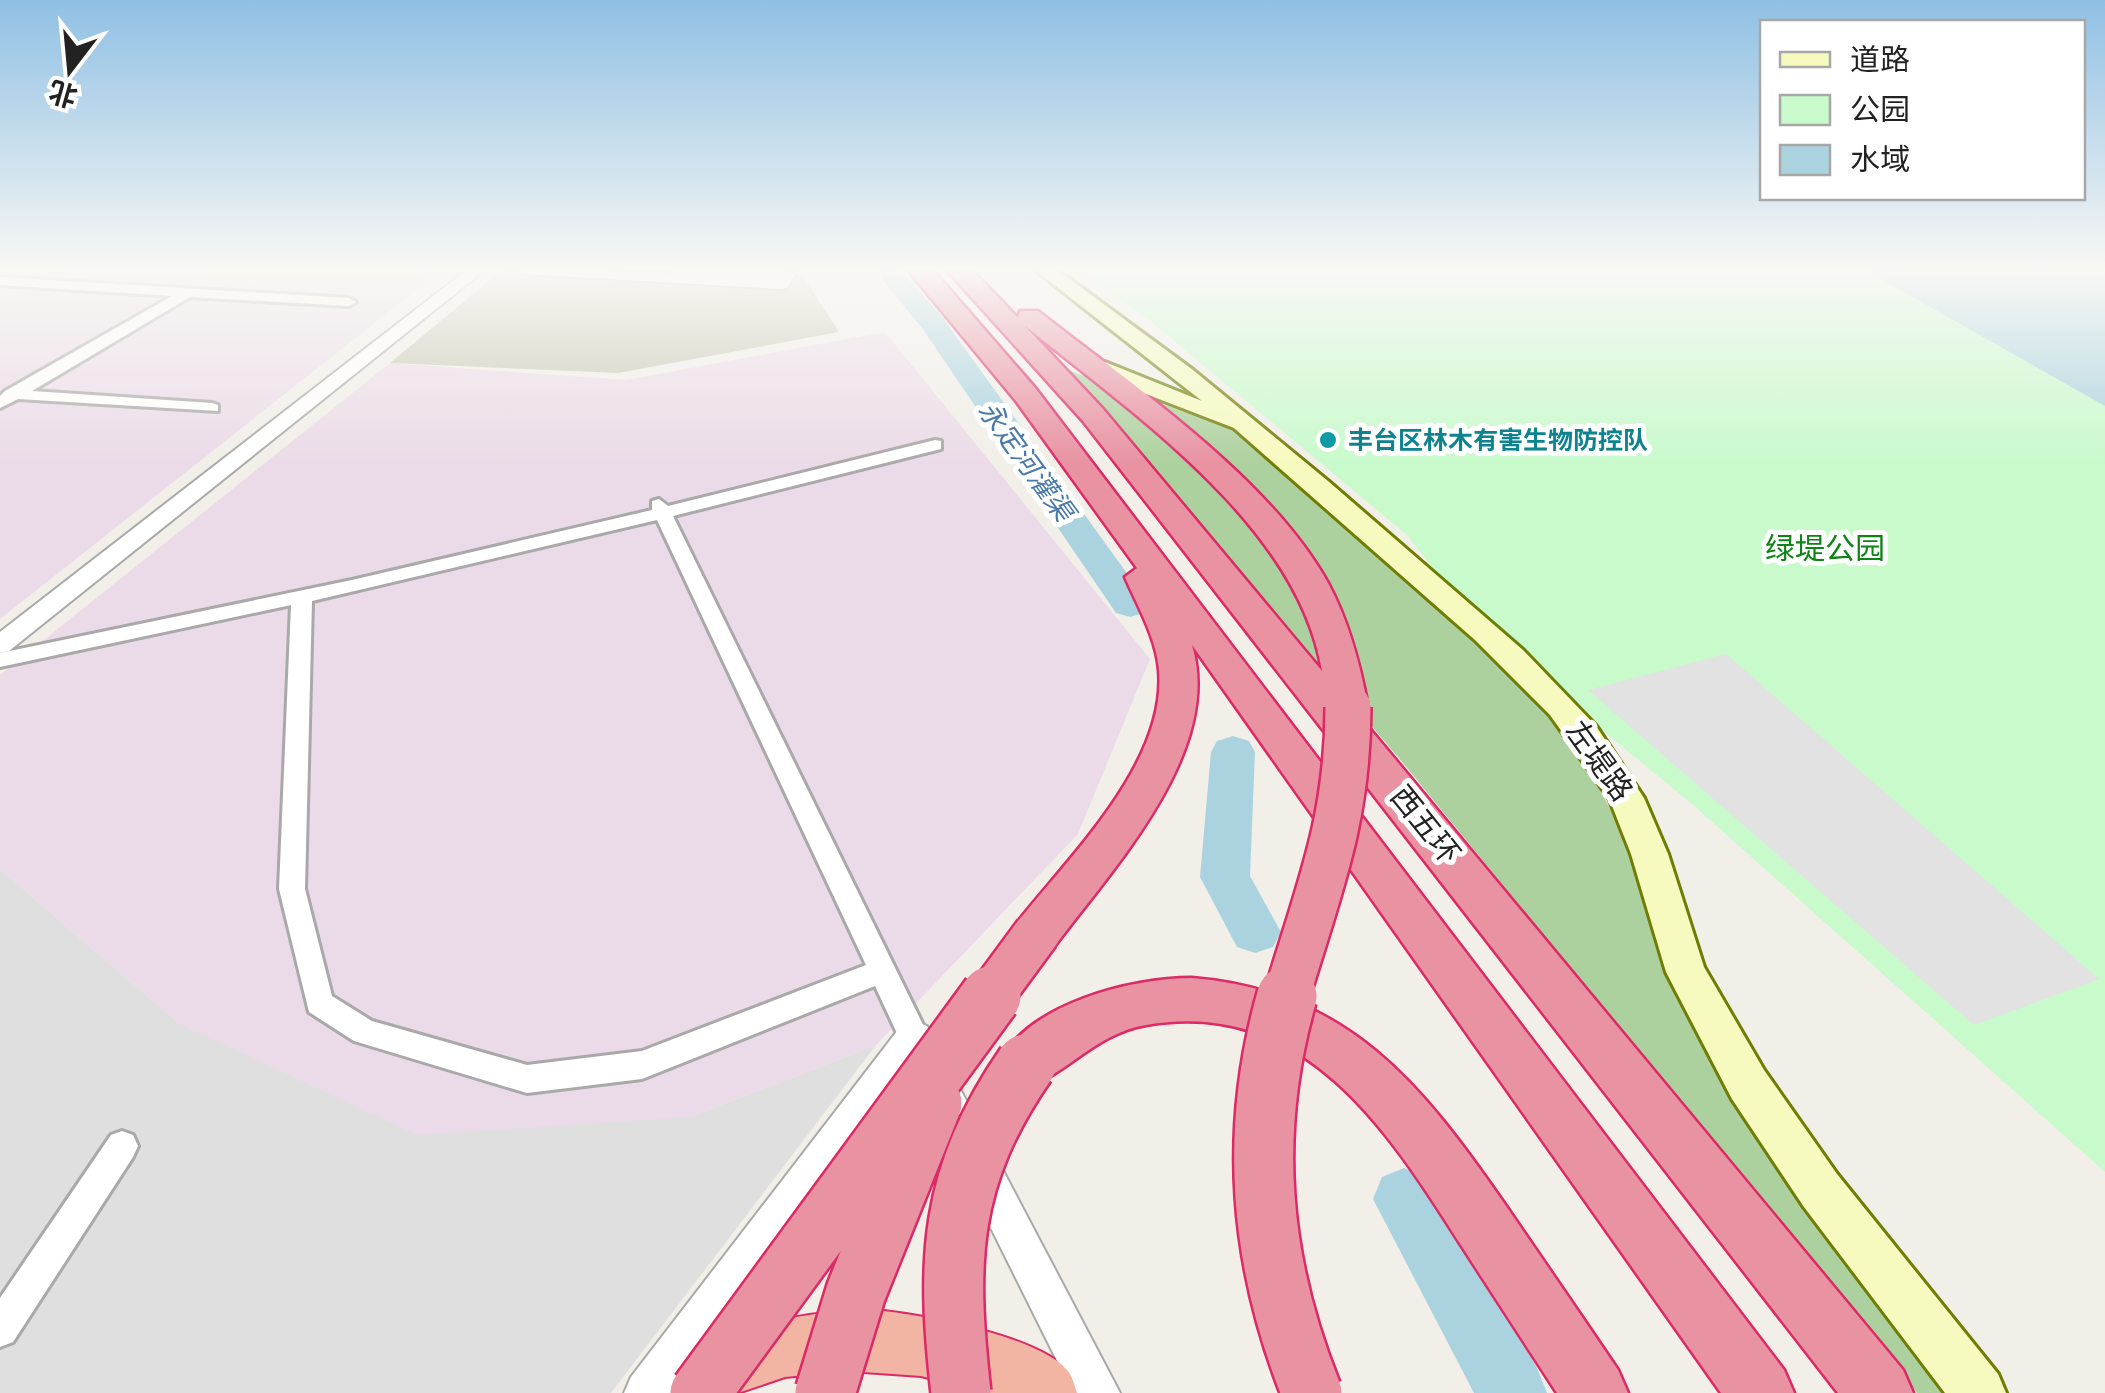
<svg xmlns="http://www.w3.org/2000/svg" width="2105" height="1393" font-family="Karla,'Noto Sans SC',sans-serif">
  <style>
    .residential { fill: #e0dfdf }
    .industrial { fill: #ebdbe8 }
    .construction { fill: #c7c7b4 }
    .forest { fill: #add19e }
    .park { fill: #c8facc }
    .parking { fill: #e2e2e2 }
    .water { fill: #aad3df }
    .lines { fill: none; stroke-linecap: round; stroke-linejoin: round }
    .river { fill: #aad3df; fill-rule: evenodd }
    .minor-casing { stroke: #a9a9a9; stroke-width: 6 }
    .tertiary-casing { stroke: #a9a9a9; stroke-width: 4 }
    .secondary-casing { stroke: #707d05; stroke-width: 6 }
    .trunk-casing { stroke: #dc2a67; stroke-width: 4 }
    .motorway-casing { stroke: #dc2a67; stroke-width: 5 }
    .minor { fill: #fff; fill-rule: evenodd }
    .tertiary { fill: #fff; fill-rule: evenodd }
    .secondary { fill: #f7fabf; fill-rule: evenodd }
    .trunk { fill: #f2b4a3; fill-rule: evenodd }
    .motorway { fill: #e892a2; fill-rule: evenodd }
    .motorway-bridge-far1-casing { stroke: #dc2a67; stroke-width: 50; stroke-linecap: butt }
    .motorway-bridge-casing { stroke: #dc2a67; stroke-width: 64; stroke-linecap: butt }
    .motorway-bridge-far1 { stroke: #e892a2; stroke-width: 45 }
    .motorway-bridge { stroke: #e892a2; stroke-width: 59 }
    .culture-dot { fill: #0f9aa8; stroke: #fff; stroke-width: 4 }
    .labels { text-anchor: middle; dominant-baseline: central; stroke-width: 10; stroke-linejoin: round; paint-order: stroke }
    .far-culture-label { font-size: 25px; font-weight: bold; fill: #0d838f; stroke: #fff; text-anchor: start }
    .far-water-label { font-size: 28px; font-style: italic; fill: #4a7aab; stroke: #fff }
    .park-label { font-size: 30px; fill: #0c8416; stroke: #fff }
    .street-label { font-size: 30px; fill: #222; stroke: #fff }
  </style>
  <rect width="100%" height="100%" fill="#f2efe9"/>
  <!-- residential -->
  <path class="residential" d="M0 869 180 1024 690 1117 876 1045 611 1393H0Z"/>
  <!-- industrial -->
  <path class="industrial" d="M0 269H443L0 619Z
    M885 332 1150 659 1078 834 876 1045 690 1117 417 1135 180 1024 0 869V675L390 363 626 380Z"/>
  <!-- construction -->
  <path class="construction" d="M503 269H798L839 332 618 373 390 363Z"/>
  <!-- forest -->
  <path class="forest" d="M1068 370 1252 436 1456 614 1552 711 1589 767 1627 843 1667 975 1761 1133 1961 1393H1917L1404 764Z"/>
  <!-- park -->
  <path class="park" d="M1074 269H1926L2105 383V1172L1692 804 1484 633 1407 535 1149 320Z"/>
  <!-- parking -->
  <path class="parking" d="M1726 654 2099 979 1974 1025 1588 690Z"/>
  <!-- water -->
  <path class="water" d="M1863 269H2105V406Z"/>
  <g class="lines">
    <!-- river -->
    <path class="river" d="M874 269H900L942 317 1144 597 1149 605 1144 613 1130 617 1116 613 922 328Z
      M1233 736 1249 741 1255 752 1250 876 1281 932 1273 947 1255 953 1237 947 1200 877 1211 752 1217 741Z
      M1404 1168 1426 1177 1537 1368 1547 1393H1474L1373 1199 1382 1177Z"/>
    <!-- minor casing -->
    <g class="minor-casing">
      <path id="minor" d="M0 277 349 298 356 302 349 306 190 297 32 391 212 403 218 405V411L18 399 0 408V396L5 391 172 296 0 285Z
        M935 440 941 441V449L673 516 929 1037 925 1046 914 1050 903 1046 875 986 642 1079 527 1093 354 1041 309 1012 279 889 291 605 0 667V653L352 580 652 510V501L659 499 668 506ZM657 520 866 965 642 1051 527 1065 372 1021 332 996 305 889 312 601Z
        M122 1131 133 1135 138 1146 133 1157 13 1342 0 1347V1298L111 1135Z"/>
    </g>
    <!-- tertiary casing -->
    <g class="tertiary-casing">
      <path id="tertiary" d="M468 269H486L9 651 0 653V632Z
        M516 269 673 273 670 269C698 269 775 261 795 275L787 288 781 289 524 274Z
        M914 1021 927 1026 1120 1393H1073L912 1069 675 1393H624L631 1377 901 1026Z"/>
    </g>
    <!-- secondary casing -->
    <g class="secondary-casing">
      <path id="secondary" d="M1034 269H1056L1193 370 1328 481 1523 650 1596 726 1644 798 1668 854 1704 967 1764 1070 1837 1174 1998 1374 2006 1393H1945L1804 1207 1732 1099 1666 972 1631 854 1609 798 1550 715 1475 640 1234 428 1089 372 1086 367 1089 362H1105L1202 401Z"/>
    </g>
    <!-- trunk casing -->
    <g class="trunk-casing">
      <path id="trunk" d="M884 1311C928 1316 1040 1337 1068 1371 1072 1376 1075 1387 1077 1393H988L921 1376 849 1371 785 1377 738 1393H700L688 1370 697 1348C763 1321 813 1309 884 1311Z"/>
    </g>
    <!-- motorway casing -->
    <g class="motorway-casing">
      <path id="motorway" d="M907 269H932L1036 389 1784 1370 1794 1393H1721L1192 645C1224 751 1112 869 1054 947L1037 953 1020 947 1013 933 1020 919C1072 854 1167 761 1159 670 1156 637 1138 607 1125 577L1137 568 1016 401Z
        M946 269H971L1018 318 1020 311H1038C1133 386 1269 477 1328 583 1349 622 1360 664 1368 707L1360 717 1903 1370 1913 1393H1838L1083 421ZM1024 325C1132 413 1298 525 1322 671L1103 409Z
        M1192 978C1349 991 1422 1085 1506 1206 1543 1260 1581 1315 1618 1370L1628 1393H1557C1525 1344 1493 1295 1461 1245 1388 1130 1304 997 1146 1025 1097 1033 1069 1072 1026 1088L1007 1081 999 1064C1027 1004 1131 978 1192 978Z"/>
    </g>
    <!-- minor -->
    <use href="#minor" class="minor"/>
    <!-- tertiary -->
    <use href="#tertiary" class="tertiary"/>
    <!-- secondary -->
    <use href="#secondary" class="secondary"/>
    <!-- trunk -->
    <use href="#trunk" class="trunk"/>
    <!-- motorway -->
    <use href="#motorway" class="motorway"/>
    <!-- motorway-bridge-far1 casing -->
    <g class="motorway-bridge-far1-casing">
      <path id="motorway-bridge-far1" d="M989 998 1037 933
        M1286 998C1318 891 1348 822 1348 707"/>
    </g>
    <!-- motorway-bridge casing -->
    <g class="motorway-bridge-casing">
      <path id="motorway-bridge" d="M1287 996C1248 1132 1259 1262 1312 1393
        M700 1393 991 996
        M825 1393 856 1292 932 1103
        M961 1393C946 1261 948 1177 1026 1064"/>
    </g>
    <!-- motorway-bridge-far1 -->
    <use href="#motorway-bridge-far1" class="motorway-bridge-far1"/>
    <!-- motorway-bridge -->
    <use href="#motorway-bridge" class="motorway-bridge"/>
  </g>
  <!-- sky -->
  <linearGradient id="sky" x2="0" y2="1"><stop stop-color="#8fc0e4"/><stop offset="0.58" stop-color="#f9f8f5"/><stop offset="1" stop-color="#f9f8f5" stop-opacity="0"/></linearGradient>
  <rect width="2105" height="464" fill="url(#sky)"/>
  <!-- markers -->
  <circle class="culture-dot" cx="1328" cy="440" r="10"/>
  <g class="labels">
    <!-- far-culture labels -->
    <g class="far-culture-label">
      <text x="1348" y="440">丰台区林木有害生物防控队</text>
    </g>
    <!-- far-water labels -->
    <g class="far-water-label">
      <text transform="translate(1026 461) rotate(54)">永定河灌渠</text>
    </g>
    <!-- park labels -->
    <g class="park-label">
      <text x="1825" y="549">绿堤公园</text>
    </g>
    <!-- street labels -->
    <g class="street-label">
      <text transform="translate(1599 761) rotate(54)">左堤路</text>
      <text transform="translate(1425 825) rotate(51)">西五环</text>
    </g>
  </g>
  <!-- legend -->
  <rect x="1760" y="20" width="325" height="180" fill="#ffffff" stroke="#a7a7a7" stroke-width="2.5"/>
  <rect x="1780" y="52" width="50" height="15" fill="#f7fabf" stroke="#a7a7a7" stroke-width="2.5"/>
  <text x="1850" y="70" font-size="30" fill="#222222">道路</text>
  <rect x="1780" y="95" width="50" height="30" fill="#c8facc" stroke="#a7a7a7" stroke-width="2.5"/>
  <text x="1850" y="120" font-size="30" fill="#222222">公园</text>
  <rect x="1780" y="145" width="50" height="30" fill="#aad3df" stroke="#a7a7a7" stroke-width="2.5"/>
  <text x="1850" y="170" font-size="30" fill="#222222">水域</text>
  <!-- north arrow -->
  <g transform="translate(70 70) rotate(196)" stroke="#ffffff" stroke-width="8" paint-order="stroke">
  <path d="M0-8L18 38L0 25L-18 38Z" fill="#222222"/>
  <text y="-15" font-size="28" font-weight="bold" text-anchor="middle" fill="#222222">北</text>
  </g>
</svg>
